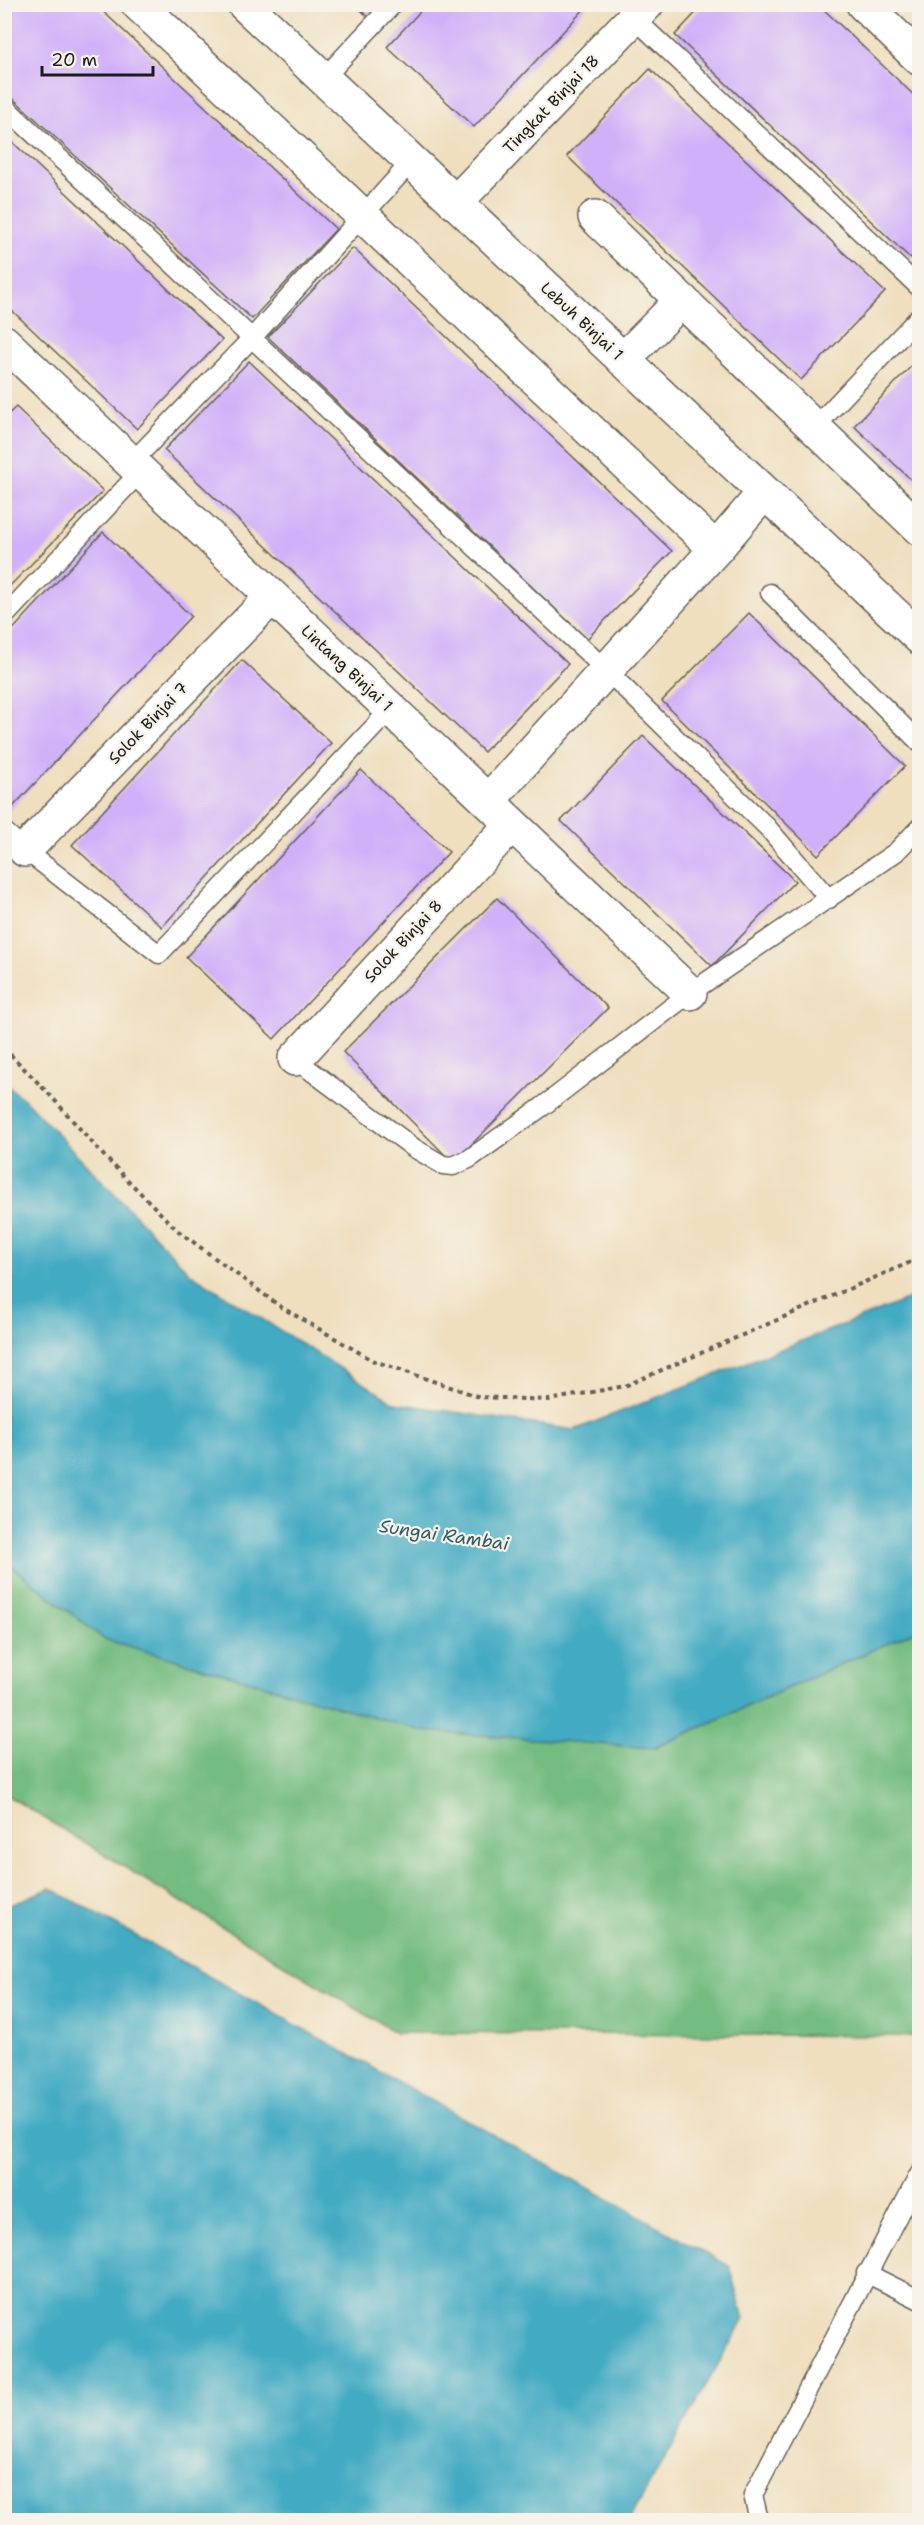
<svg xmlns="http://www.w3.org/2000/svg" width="924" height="2525" font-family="'Shantell Sans',sans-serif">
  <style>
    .forest { fill: #74bc81; stroke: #486c4e; stroke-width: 1.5 }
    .water { fill: #43aac3; stroke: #306370; stroke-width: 1.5 }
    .building { fill: #d0b0f9 }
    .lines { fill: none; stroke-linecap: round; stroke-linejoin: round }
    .lane-casing { stroke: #666055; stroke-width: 21 }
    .street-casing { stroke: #666055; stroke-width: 36 }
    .path { stroke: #666055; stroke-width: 4; stroke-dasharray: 4.5 4.5; stroke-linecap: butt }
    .lane { stroke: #fff; stroke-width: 18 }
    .street { stroke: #fff; stroke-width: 33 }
    .labels { text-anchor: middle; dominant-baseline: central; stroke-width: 4.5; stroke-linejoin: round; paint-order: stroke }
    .street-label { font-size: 16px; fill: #1c1c1c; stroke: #f7f3e8 }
    .water-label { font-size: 18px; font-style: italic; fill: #2e5c67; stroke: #f7f3e8 }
  </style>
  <rect width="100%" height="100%" fill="#f7f3e8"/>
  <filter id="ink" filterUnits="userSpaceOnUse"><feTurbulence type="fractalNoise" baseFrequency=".0167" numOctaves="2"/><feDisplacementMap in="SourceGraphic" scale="12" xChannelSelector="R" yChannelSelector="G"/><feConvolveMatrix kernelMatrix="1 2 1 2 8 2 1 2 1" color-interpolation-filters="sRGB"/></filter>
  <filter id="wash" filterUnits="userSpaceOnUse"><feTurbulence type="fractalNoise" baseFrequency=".008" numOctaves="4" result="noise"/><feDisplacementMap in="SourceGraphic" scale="24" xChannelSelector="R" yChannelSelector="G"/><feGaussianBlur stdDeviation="1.35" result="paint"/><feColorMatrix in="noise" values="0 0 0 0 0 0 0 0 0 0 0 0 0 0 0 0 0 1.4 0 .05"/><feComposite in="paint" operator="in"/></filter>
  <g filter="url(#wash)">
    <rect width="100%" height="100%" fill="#efdfbf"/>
    <!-- forest -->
    <path class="forest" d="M4 1561 104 1639 655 1748 919 1629V2036L396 2033 5 1794Z"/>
    <!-- water -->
    <path class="water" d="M5 1084 24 1099 191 1274 395 1403 574 1430 919 1295V1629L654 1748 422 1731 104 1639 5 1561Z
      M50 1888 729 2266 744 2319 629 2520H5V1907Z"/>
    <g id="blocks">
      <!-- building -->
      <path class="building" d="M4 4H95L336 229 252 319 4 90Z
        M355 4H379L368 17Z
        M704 4H818L920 101V249L910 258 675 35Z
        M426 5H588L474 127 387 47Z
        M650 69 885 292 801 380 567 156Z
        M4 134 222 340 137 429 4 303Z
        M353 248 672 551 587 639 268 337Z
        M920 357V488L854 426Z
        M249 361 568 664 484 752 164 450Z
        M16 407 103 491 4 592V418Z
        M103 532 191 616 8 812 5 808V638Z
        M749 613 905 766 818 855 662 701Z
        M242 660 331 743 162 927 72 845Z
        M643 736 795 881 712 966 561 821Z
        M361 770 449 852 274 1039 186 957Z
        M497 898 608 1008 453 1163 343 1052Z"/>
    </g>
  </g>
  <g filter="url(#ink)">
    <use href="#blocks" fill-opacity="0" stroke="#666055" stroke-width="1.5"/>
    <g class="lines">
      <!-- lane casing -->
      <g class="lane-casing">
        <path id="lane" d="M634 18 920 288
          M323 79 393 4
          M4 106 606 670 767 827 829 899
          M814 428 920 316
          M131 463 251 339 411 162
          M770 593 920 743
          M4 617 140 472
          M4 831 25 850 159 954 391 709
          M295 1059 414 1148 443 1165 453 1166 469 1159 542 1107 690 993 896 852 920 827
          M866 2273 920 2300
          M759 2520 753 2495 920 2173"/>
      </g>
      <!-- street casing -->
      <g class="street-casing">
        <path id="street" d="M138 4 716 549
          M244 4 920 638
          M863 4 920 59
          M455 203 647 4
          M595 217 920 529
          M4 342 690 993
          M623 360 682 300
          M488 801 716 549 763 494
          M25 850 272 597
          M295 1059 512 824"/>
      </g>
      <!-- path -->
      <path class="path" d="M4 1048 50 1095 105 1157 177 1230 281 1307 374 1361 480 1397 549 1400 625 1386 920 1258"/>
      <!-- lane -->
      <use href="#lane" class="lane"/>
      <!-- street -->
      <use href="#street" class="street"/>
    </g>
  </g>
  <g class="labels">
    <!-- street labels -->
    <g class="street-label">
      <text transform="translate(551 104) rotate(-46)">Tingkat Binjai 18</text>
      <text transform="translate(582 321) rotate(43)">Lebuh Binjai 1</text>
      <text transform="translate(347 668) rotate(43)">Lintang Binjai 1</text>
      <text transform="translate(148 723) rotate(-46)">Solok Binjai 7</text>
      <text transform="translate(403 941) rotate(-47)">Solok Binjai 8</text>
    </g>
    <!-- water labels -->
    <g class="water-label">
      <text transform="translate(444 1535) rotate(8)">Sungai Rambai</text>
    </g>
  </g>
  <!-- margin -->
  <rect width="924" height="2525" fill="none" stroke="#f7f3e8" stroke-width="24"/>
  <!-- scale -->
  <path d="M42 66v9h111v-9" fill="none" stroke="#1c1c1c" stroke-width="3"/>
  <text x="51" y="66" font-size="18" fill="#1c1c1c" stroke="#f7f3e8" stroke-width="4.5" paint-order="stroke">20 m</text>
</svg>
